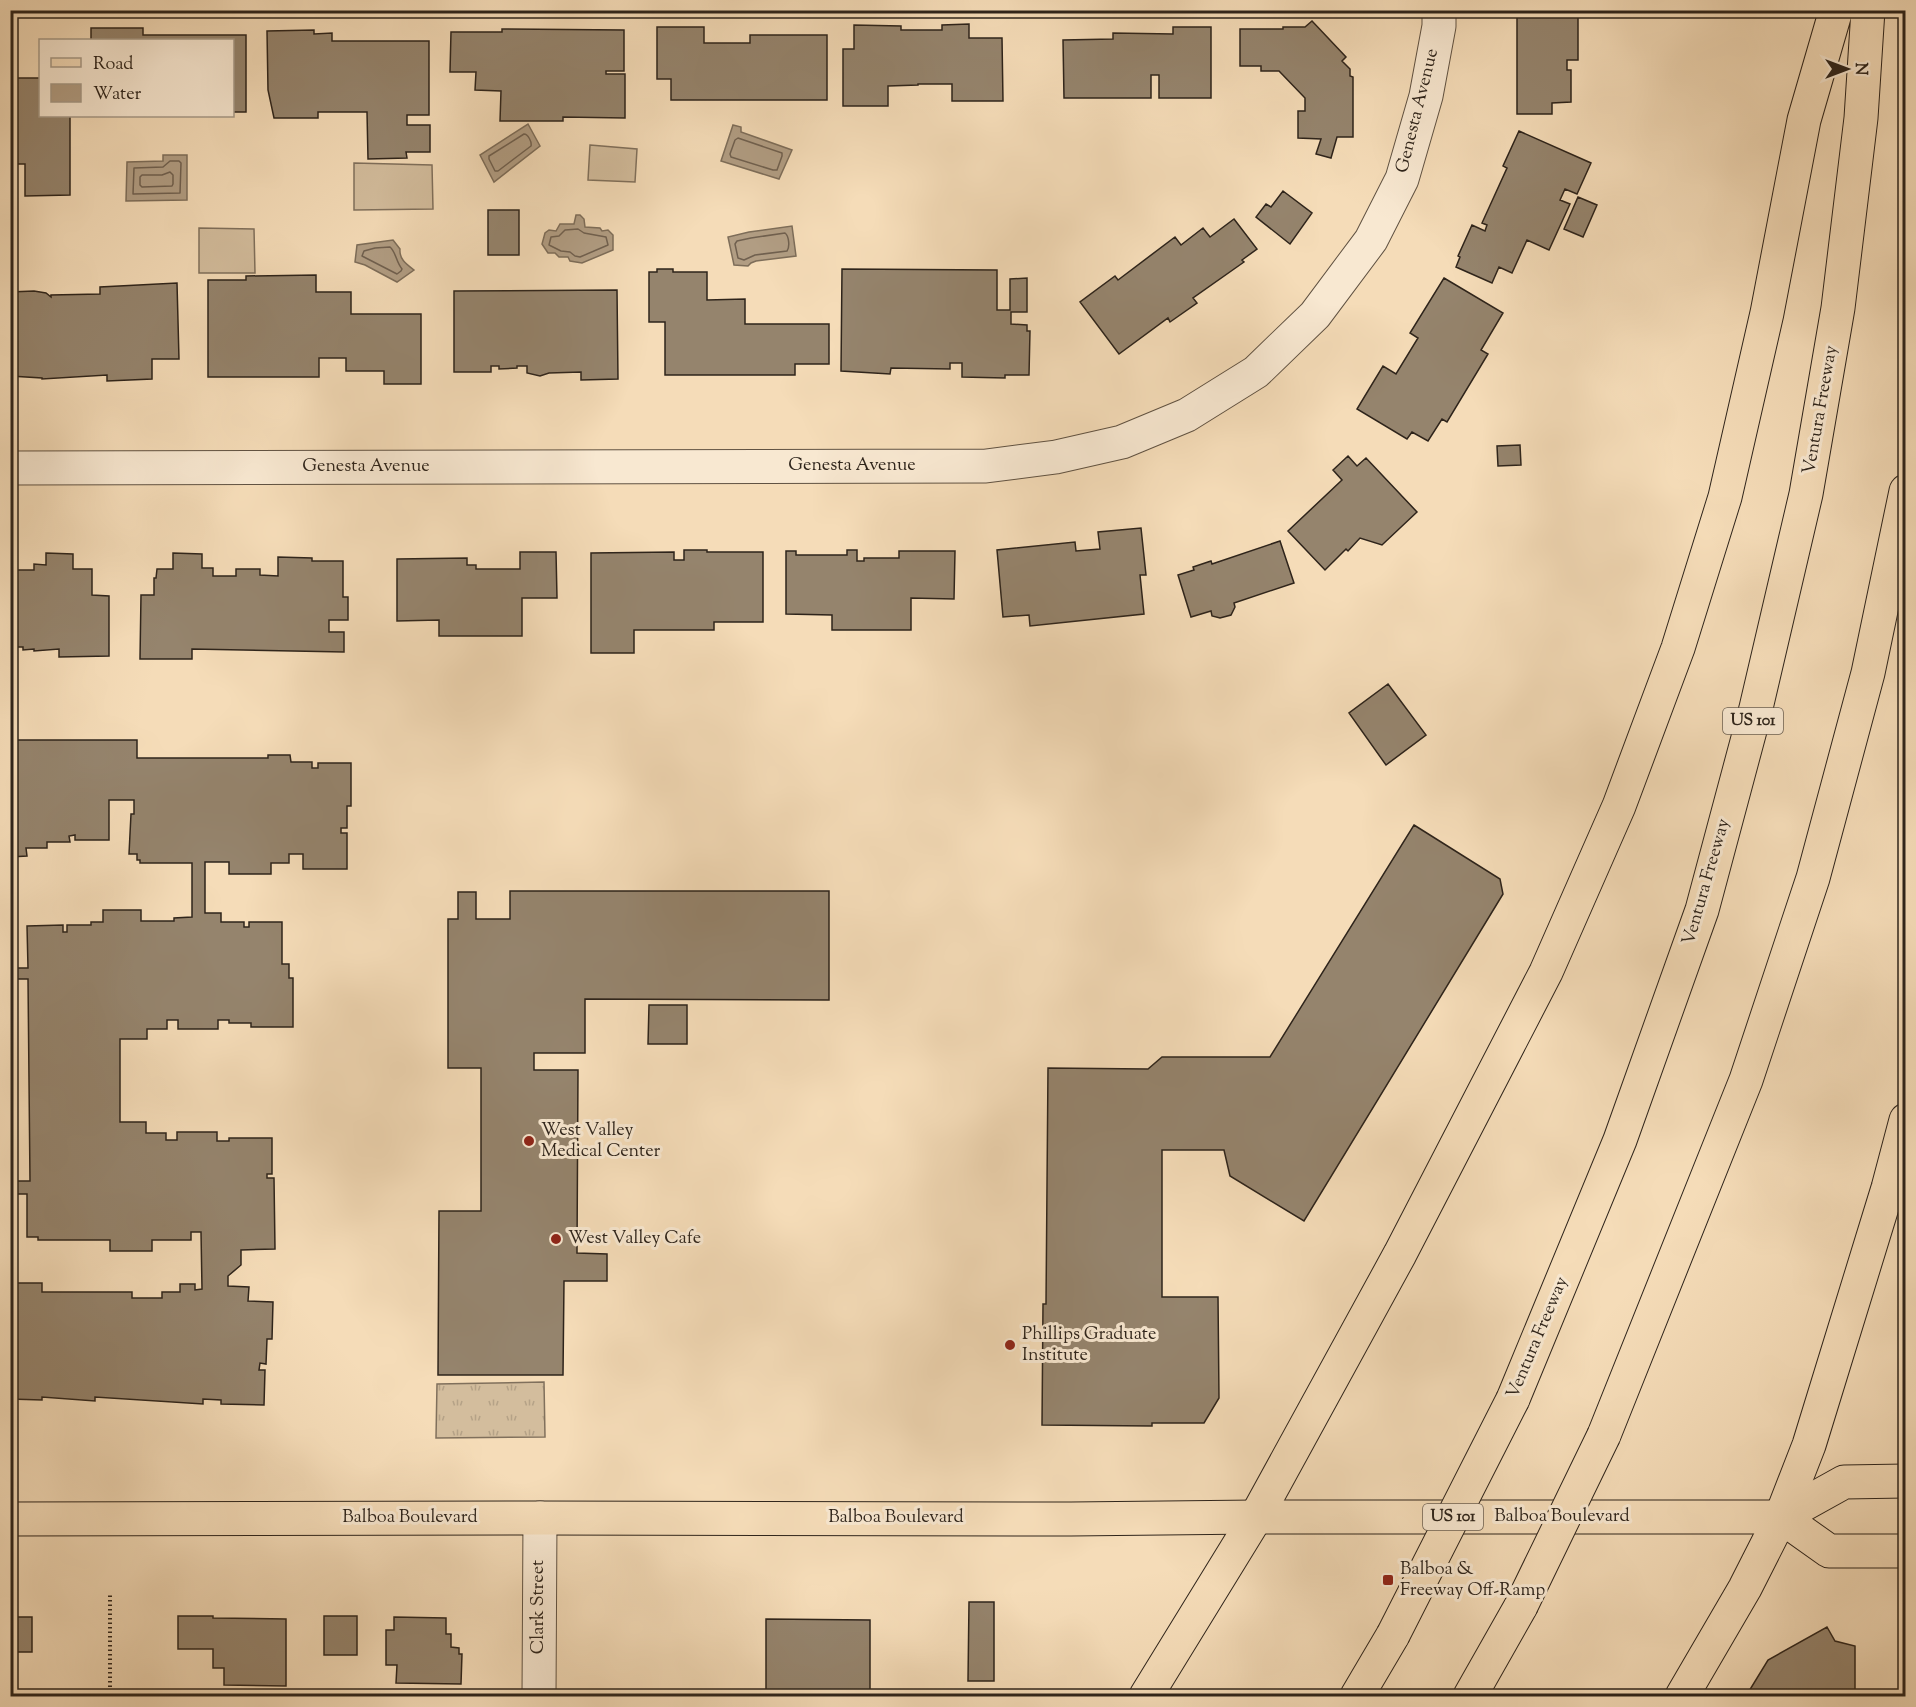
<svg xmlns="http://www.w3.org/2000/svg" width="1916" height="1707" font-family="'Sorts Mill Goudy',serif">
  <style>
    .grass { fill: url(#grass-tufts); stroke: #80705c; stroke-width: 1.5 }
    .garden { fill: #d3bd9d; stroke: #80705c; stroke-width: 1.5 }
    .water { fill: #b19d83; stroke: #7d6d59; stroke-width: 1.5 }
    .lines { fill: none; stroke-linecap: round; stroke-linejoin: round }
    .shore { stroke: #70604f; stroke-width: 1.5 }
    .building { fill: #95846d; stroke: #2e241b; stroke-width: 1.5 }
    .minor-casing { stroke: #605242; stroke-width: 35 }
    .major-casing { stroke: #2e241b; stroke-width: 35 }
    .highway-casing { stroke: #2e241b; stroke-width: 35 }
    .path { stroke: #2e241b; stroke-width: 4; stroke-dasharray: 1.5 3; stroke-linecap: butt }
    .minor { stroke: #f8e8d1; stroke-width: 33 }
    .major { stroke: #f5dcb8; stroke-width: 33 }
    .highway { stroke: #f5dcb8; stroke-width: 33 }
    .highway-bridge-casing { stroke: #2e241b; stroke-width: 35; stroke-linecap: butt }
    .highway-bridge { stroke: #f5dcb8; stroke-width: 33 }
    .poi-dot { fill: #8f2418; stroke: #f8e8d1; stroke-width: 2 }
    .labels { text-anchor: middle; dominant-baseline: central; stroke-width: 6; stroke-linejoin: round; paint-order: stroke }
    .shield { fill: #f8e8d1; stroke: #6b5f52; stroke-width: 1.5 }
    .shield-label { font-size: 16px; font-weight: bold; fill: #2e241b }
    .street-label { font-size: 18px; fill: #2e241b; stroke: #f8e8d1 }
    .poi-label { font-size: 18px; fill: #2e241b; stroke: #f8e8d1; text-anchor: start }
  </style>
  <defs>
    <pattern id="grass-tufts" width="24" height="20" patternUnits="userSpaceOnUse" patternTransform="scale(1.5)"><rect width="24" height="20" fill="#d3bd9d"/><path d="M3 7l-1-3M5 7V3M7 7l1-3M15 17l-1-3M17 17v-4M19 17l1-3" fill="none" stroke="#b5a287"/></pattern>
  </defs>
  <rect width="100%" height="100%" fill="#f5dcb8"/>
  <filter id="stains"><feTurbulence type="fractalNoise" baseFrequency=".00333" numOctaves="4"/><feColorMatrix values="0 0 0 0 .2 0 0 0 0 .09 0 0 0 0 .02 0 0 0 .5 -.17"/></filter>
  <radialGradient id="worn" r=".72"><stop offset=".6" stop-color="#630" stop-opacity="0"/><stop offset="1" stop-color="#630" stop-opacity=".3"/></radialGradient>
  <!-- grass -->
  <path class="grass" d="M544 1382 545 1437 436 1438 437 1384Z"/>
  <!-- garden -->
  <path class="garden" d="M590 145 637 149 635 182 588 180Z
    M354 163 432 165 433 209 354 210Z
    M199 228 254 229 255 273H199Z"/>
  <!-- water -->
  <path class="water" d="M528 124 540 146 494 182 480 155Z
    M733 125 741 127V132L792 150 779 179 721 161Z
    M163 155H187V200L126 201 127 162 163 161Z
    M576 215H580L584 219 585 227 600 228 602 231 608 230 613 235V250L582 263 570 261 568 257H559L555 253H548L542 244 545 233 549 230 556 231 560 224H574Z
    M792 226 796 256 756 261 751 263 748 266 734 265 728 237 749 232Z
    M393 240 400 249C399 259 406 264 414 270L397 282 365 265 355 262 357 245Z"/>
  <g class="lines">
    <!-- shore -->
    <path class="shore" d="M524 134C528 134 532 142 531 146L498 171H495L489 159V156Z
      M738 138 782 153V156L777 170H773L731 157 730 154 735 140Z
      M170 161H179L181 163 180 193 133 194 134 168 163 167Z
      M170 172 173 175V184L172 186 142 187 140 185V177L142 175H162Z
      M578 229 584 233 606 237 608 245 580 257 575 256 570 252 561 251 549 245 551 237 559 236 565 230Z
      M785 233C789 236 790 247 787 251L755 255 744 260 738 258 735 244 737 241 751 238Z
      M390 247C396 252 396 262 402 269L401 271 397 274 362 256 364 251 375 248Z"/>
  </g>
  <!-- building -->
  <path class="building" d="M1517 10H1578V60H1567V70H1571V102L1552 103V114H1517Z
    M1312 21 1346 57 1342 61 1350 69V76L1353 77V137H1337L1331 158 1316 154 1321 139 1298 138V111H1305V98L1279 71H1261V66H1240V29H1283V27H1305Z
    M969 24V38H1002L1003 101H952V84H918V85L888 86V106H843V49H854V25L901 26V30H942V25Z
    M657 27H704V43H750V35H827V100H671V79H657Z
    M1173 27H1211V98H1159V75H1151V98H1064L1063 40 1113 39V33L1173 34Z
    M91 28H143V35H246V112H232V40H91Z
    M502 29 624 30V71H606V74H625V118L563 117V121H500L501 91 475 90 476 72H450L451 32H502Z
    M314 30V34L332 33V41H429V115H407V125H430V152H406L407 158 368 159 367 112H318V118H274L268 90 267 31Z
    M10 78H40V116H70V195L25 196V164H16V155H10Z
    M1519 131 1591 163 1577 194 1565 189 1560 200 1570 204 1549 250 1527 240 1512 273 1499 267 1492 283 1456 267 1460 257 1458 256 1472 225 1485 231 1487 225 1482 223 1507 168 1503 166Z
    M1283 191 1312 213 1290 244 1256 217 1266 204 1271 207Z
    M1578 197 1597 205 1583 237 1564 229Z
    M488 210H519V255H488Z
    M1234 219 1257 249 1242 260 1244 262 1193 298 1197 303 1170 322 1168 318 1119 354 1080 302 1115 276 1118 280 1175 237 1181 245 1203 228 1210 237Z
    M657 269H673V272H707V300L745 299V324H829V364H795V375H665V322H649V272H657Z
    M842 269 997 270V310H1010V279L1027 278V312H1011V324L1027 325V331H1030L1029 375H1005V378L962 377V363H950V369L891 368 890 374 841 371Z
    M316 275V292H351V314H421V384H384V371H346V358H319V377H208V280H246V276Z
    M1444 278 1503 313 1481 350 1488 354 1447 422 1442 419 1428 441 1412 432 1407 439 1357 409 1383 366 1396 374 1418 338 1410 333Z
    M177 283 179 359H152V379L107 381V375L42 379V378L10 376V292L34 291 46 293 51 297V295L100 294V287Z
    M617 290 618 379 581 380V372L549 373 540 376 527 373V366H517V368L499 369V366H491V372H454V291Z
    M1520 445 1521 465 1498 466 1497 446Z
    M1348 456 1357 466 1366 458 1417 512 1382 545 1360 538 1348 551 1346 549 1325 570 1288 531 1342 480 1333 470Z
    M1141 528 1146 575H1140L1144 614 1030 626 1029 615 1003 617 997 550 1075 542 1076 551 1100 549 1098 532Z
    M1280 541 1294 583 1234 603 1235 607 1231 615 1220 618 1212 616 1211 611 1191 617 1178 575 1194 570 1193 567 1211 561 1212 564Z
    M684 550H707V552H763V622H714V630H634V653H591V553L674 552V560H684Z
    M847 550H857V561H864V558H899V551H955L954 599 911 598V630H832V615L786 614V551H796V555H847Z
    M520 552H556L557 598H522V636H439V620L397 621V559L467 558V565H476V569H520Z
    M46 553 73 554V569H92V595L109 596V656L59 657V649L34 651V649L23 650V647H10V567H15V570H34V564L46 565Z
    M173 553 202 554V568H213V576H236V569H260V575L278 576V557L312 558V561H343V597H348V620H329V632H344V652L192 649V659H140L141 595H154V578H156L157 569H173Z
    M1388 684 1426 735 1386 765 1349 713Z
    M10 740H137V758H268V755H290L291 762H312V768H318V763H351V806H347V828H341V833H347V869H303V854H289V863H271V874H229V862H205V913H221V922H244V927H249V922H282V964H289V978H293V1027H251V1023H229V1020H218V1029H178V1020H167V1029H147V1039H120V1122H146V1133H166V1140H177V1132H217V1141H229V1138H272V1174H267V1178H274L275 1249 241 1250V1265L228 1276V1286L249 1287 248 1301 273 1302 272 1339H267L266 1364 260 1363 259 1370H265L264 1405 221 1404V1400L203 1399V1404L95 1397V1401L42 1397V1400L10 1399V1283H42V1292H132V1298H162V1292H180V1284H195V1290L202 1289 201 1232H191V1240H152V1251H110V1240H38V1237H27V1194H10V1181H30L28 979H10V968H28L27 926 63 925V932H67V925H91V922H103V910H141V921H174V918L192 917V863H140V860H137V854H129L131 814H134V800H109V840H75V835L69 836 70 842H47V848H26L27 856 10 857Z
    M1414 825 1500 879 1503 894 1304 1221 1230 1176 1224 1150H1162V1297H1218L1219 1398 1204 1423H1152V1426L1042 1425 1043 1304H1046L1048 1068 1148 1069 1162 1057H1270Z
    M510 891H829V1000L585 999V1053H534V1070H578L577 1253 607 1254V1281H564L563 1375H438L439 1211H481V1068H448V919H458V892H476V919H510Z
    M649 1005H687V1044H648Z
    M969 1602H994V1681H968Z
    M178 1616H213V1618L286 1619V1686L224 1685V1668H213V1649H178Z
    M324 1616H357V1655H324Z
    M10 1617H32V1652H10Z
    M394 1617 446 1618V1634H451V1647L459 1648V1654H462L461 1684 396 1683 397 1665H386V1630H394Z
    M766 1619 870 1620V1696H766Z
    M1827 1627 1835 1641 1855 1646V1696H1746L1768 1660Z
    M324 1695H359V1696H324Z"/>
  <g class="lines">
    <!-- minor casing -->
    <g class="minor-casing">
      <path id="minor" d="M10 468 986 466 1056 457 1122 442 1187 415 1256 372 1315 315 1371 240 1402 179 1426 96 1439 26V10
        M539 1696 540 1518"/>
    </g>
    <!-- major casing -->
    <g class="major-casing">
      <path id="major" d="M1781 1517 1829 1551H1906
        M10 1519 540 1518 1071 1519 1256 1517H1781L1844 1482 1906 1481"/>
    </g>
    <!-- highway casing -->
    <g class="highway-casing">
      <path id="highway" d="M1513 1399 1620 1140 1702 910 1756 708 1806 494 1838 308 1861 118 1868 10
        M1604 1435 1746 1080 1813 878 1868 673 1906 491
        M1146 1696 1256 1517 1400 1254 1546 972 1619 806 1678 648 1725 497 1767 313 1804 120 1836 10
        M1357 1696 1393 1635
        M1470 1696 1521 1606
        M1682 1696 1745 1588 1781 1517 1809 1445 1888 1188 1906 1120"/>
    </g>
    <!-- path -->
    <path class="path" d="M110 1696V1595"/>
    <!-- minor -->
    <use href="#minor" class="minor"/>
    <!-- major -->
    <use href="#major" class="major"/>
    <!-- highway -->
    <use href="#highway" class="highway"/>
    <!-- highway-bridge casing -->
    <g class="highway-bridge-casing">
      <path id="highway-bridge" d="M1521 1606 1604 1435
        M1393 1635 1513 1399"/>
    </g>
    <!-- highway-bridge -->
    <use href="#highway-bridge" class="highway-bridge"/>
  </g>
  <!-- markers -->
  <g class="poi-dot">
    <circle cx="529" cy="1141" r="6"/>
    <circle cx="556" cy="1239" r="6"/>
    <circle cx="1010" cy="1345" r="6"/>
    <rect x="1382" y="1574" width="12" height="12" rx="3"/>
  </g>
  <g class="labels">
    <!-- shield labels -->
    <g class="shield">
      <rect x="1723" y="708" width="60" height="26" rx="4.5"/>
      <rect x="1423" y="1504" width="60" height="26" rx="4.5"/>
    </g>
    <g class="shield-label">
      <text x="1753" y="721">US 101</text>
      <text x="1453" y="1517">US 101</text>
    </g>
    <!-- street labels -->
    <g class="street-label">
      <text transform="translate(1418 111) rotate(-76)">Genesta Avenue</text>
      <text transform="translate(1821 410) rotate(-80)">Ventura Freeway</text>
      <text x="852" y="466">Genesta Avenue</text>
      <text x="366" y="467">Genesta Avenue</text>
      <text transform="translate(1707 882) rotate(-74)">Ventura Freeway</text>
      <text transform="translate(1538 1338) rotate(-67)">Ventura Freeway</text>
      <text x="1562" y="1517">Balboa Boulevard</text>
      <text x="410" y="1518">Balboa Boulevard</text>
      <text x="896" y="1518">Balboa Boulevard</text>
      <text transform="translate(539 1607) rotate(-90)">Clark Street</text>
    </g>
    <!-- poi labels -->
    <g class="poi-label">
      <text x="541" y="1131">West Valley<tspan x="541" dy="21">Medical Center</tspan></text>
      <text x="568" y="1239">West Valley Cafe</text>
      <text x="1022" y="1335">Phillips Graduate<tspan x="1022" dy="21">Institute</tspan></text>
      <text x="1400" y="1570">Balboa &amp;<tspan x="1400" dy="21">Freeway Off-Ramp</tspan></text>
    </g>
  </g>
  <!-- margin -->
  <rect width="1916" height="1707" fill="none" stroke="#f5dcb8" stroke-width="36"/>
  <rect x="12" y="12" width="1892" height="1683" fill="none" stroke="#2e241b" stroke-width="3"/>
  <rect x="18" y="18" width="1880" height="1671" fill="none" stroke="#2e241b" stroke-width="1.5"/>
  <!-- legend -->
  <rect x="39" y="39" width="195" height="78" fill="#f8e8d1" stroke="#a79a88" stroke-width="1.5"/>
  <rect x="51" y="58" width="30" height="9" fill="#f5dcb8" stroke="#a79a88" stroke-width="1.5"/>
  <text x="93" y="69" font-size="18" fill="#2e241b">Road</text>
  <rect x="51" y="84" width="30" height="18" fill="#b19d83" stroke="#a79a88" stroke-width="1.5"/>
  <text x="93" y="99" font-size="18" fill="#2e241b">Water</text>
  <!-- north arrow -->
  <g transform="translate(1847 69) rotate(90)" stroke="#f8e8d1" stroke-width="4.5" paint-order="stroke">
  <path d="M0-4.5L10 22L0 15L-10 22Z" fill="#2e241b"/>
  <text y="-9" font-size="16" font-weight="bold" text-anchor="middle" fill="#2e241b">N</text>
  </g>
  <rect width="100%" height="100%" filter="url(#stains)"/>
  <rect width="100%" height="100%" fill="url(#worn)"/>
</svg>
